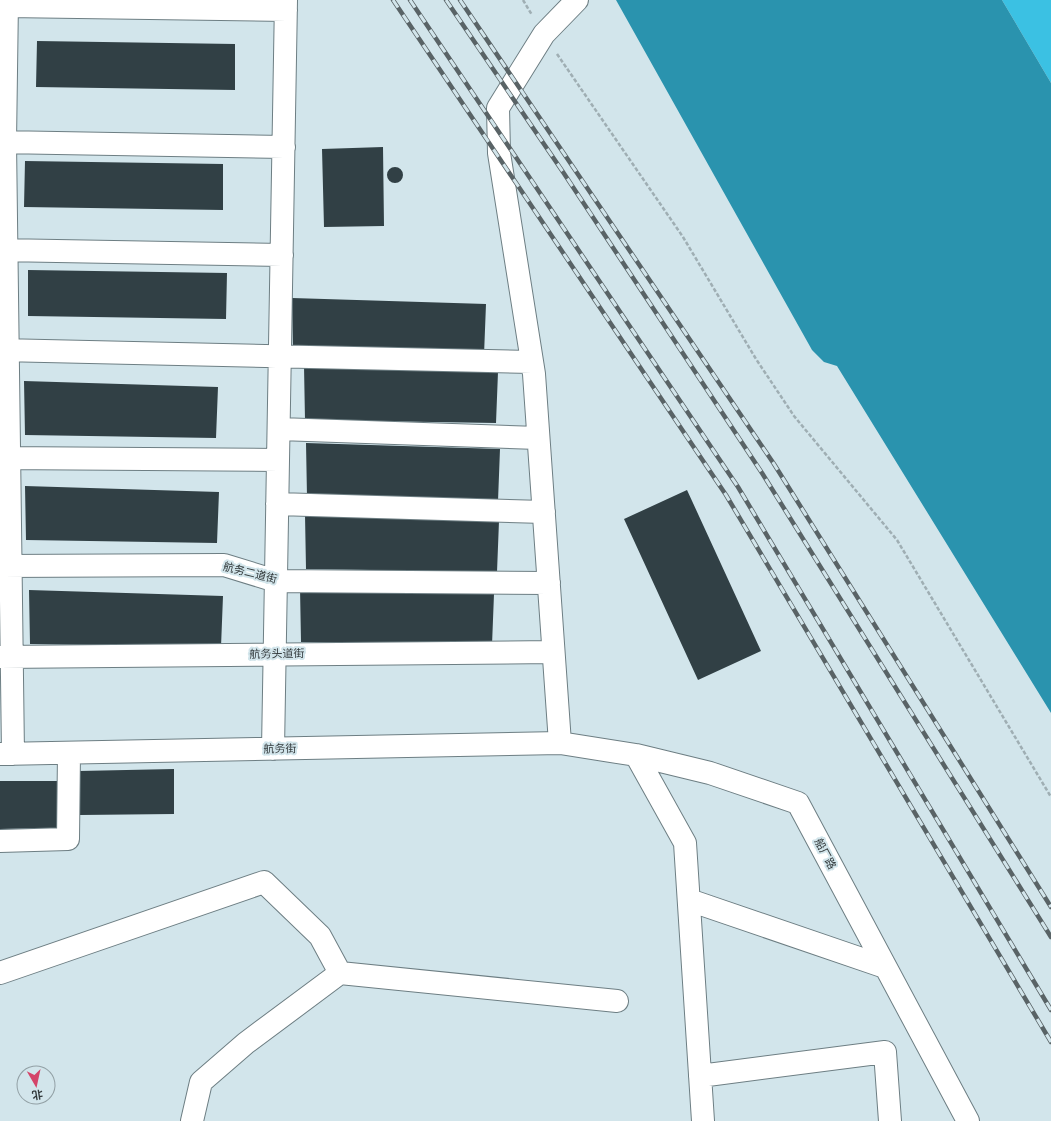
<svg xmlns="http://www.w3.org/2000/svg" width="1051" height="1121" font-family="Bitter,'Noto Sans SC',serif">
  <style>
    .green { fill: #3bc1e3 }
    .water { fill: #2a93ae }
    .building { fill: #314045 }
    .lines { fill: none; stroke-linecap: round; stroke-linejoin: round }
    .minor-casing { stroke: #6d7e83; stroke-width: 24 }
    .path { stroke: #9faeb3; stroke-width: 2.5; stroke-dasharray: 4 2; stroke-linecap: butt }
    .minor { stroke: #fff; stroke-width: 22 }
    .rail-casing { stroke: #596366; stroke-width: 4.5 }
    .rail { stroke: #d2e5eb; stroke-width: 3; stroke-dasharray: 9; stroke-linecap: butt }
    .labels { text-anchor: middle; dominant-baseline: central; stroke-width: 4; stroke-linejoin: round; paint-order: stroke }
    .street-label { font-size: 11px; fill: #32393b; stroke: #d2e5eb }
  </style>
  <rect width="100%" height="100%" fill="#d2e5eb"/>
  <!-- green -->
  <path class="green" d="M1002 0H1051V83Z"/>
  <!-- water -->
  <path class="water" d="M616 0H1002L1051 83V713L837 366 824 362 812 350Z"/>
  <!-- building -->
  <path class="building" d="M37 41 235 44V90L36 87Z
    M383 147 384 226 324 227 322 149Z
    M25 161 223 164V210L24 207Z
    M387 175a8 8 0 1 1 16 0a8 8 0 1 1-16 0Z
    M28 270 227 273 226 319 28 316Z
    M292 298 486 304 484 355 293 352Z
    M304 366 498 372 496 423 305 420Z
    M24 381 218 387 216 438 25 435Z
    M306 443 500 449 498 501 307 497Z
    M25 486 219 492 217 543 26 540Z
    M687 490 761 651 698 680 624 519Z
    M305 515 499 521 497 572 306 569Z
    M300 588 494 594 492 645 301 642Z
    M29 590 223 596 221 647 30 644Z
    M174 769V814L80 815 79 771Z
    M0 781H59V828L0 829Z"/>
  <g class="lines">
    <!-- minor casing -->
    <g class="minor-casing">
      <path id="minor" d="M7 0 5 142 13 754
        M7 6 286 10
        M0 142 284 147
        M0 250 282 255
        M0 350 532 362
        M279 429 538 438
        M0 458 278 460
        M277 504 544 512
        M0 566 224 565 276 581 549 583
        M0 657 553 652
        M560 743 534 374 499 153 498 108 544 34 577 0
        M273 749 286 0
        M0 754 560 743 636 755 710 773 798 803 968 1121
        M636 755 685 843 703 1121
        M0 841 68 839 69 753
        M689 900 885 967
        M0 973 264 882 320 936 340 973
        M700 1076 885 1052 890 1121
        M192 1121 201 1082 246 1043 340 973 617 1001"/>
    </g>
    <!-- path -->
    <path class="path" d="M523 0 532 15
      M557 54 683 237 756 359 794 416 897 540 1051 797"/>
    <!-- minor -->
    <use href="#minor" class="minor"/>
    <!-- rail casing -->
    <g class="rail-casing">
      <path id="rail" d="M393 0 726 495 1051 1042
        M410 0 738 487 1051 1010
        M446 0 563 172 762 473 1051 937
        M460 0 774 464 1051 907"/>
    </g>
    <!-- rail -->
    <use href="#rail" class="rail"/>
  </g>
  <g class="labels">
    <!-- street labels -->
    <g class="street-label">
      <text transform="translate(250 573) rotate(14)">航务二道街</text>
      <text transform="translate(277 654) rotate(-1)">航务头道街</text>
      <text transform="translate(280 749) rotate(-1)">航务街</text>
      <text transform="translate(825 854) rotate(62)">船厂路</text>
    </g>
  </g>
  <!-- north arrow -->
  <g transform="translate(36 1085) rotate(171)"><circle r="19" fill="#d2e5eb" stroke="#92a0a5"/>
  <path d="M0-3L7 15L0 10L-7 15Z" fill="#d44469"/>
  <text y="-6" font-size="11" font-weight="bold" text-anchor="middle" fill="#32393b">北</text>
  </g>
</svg>
